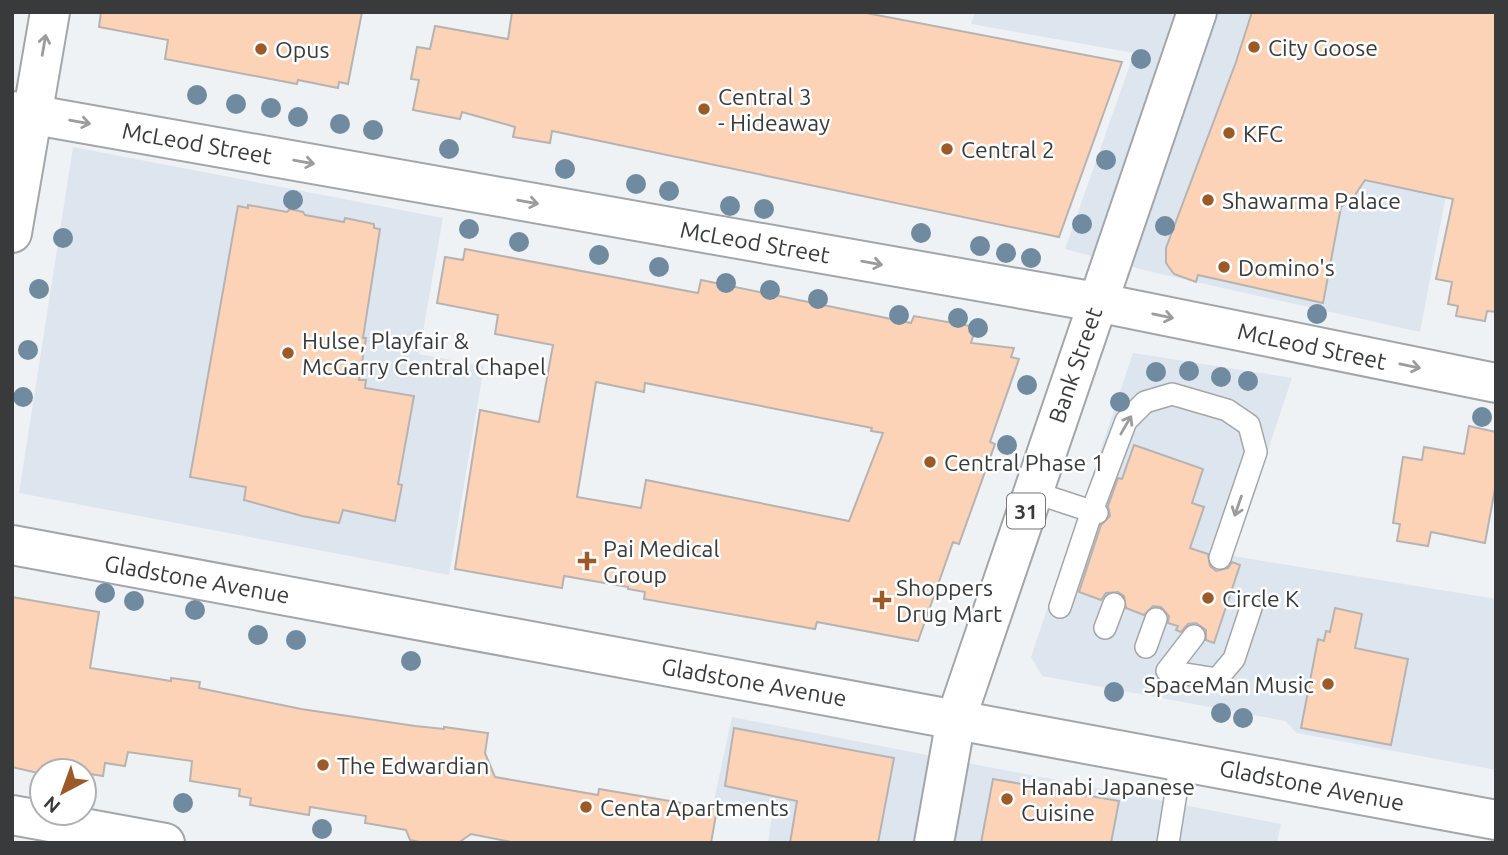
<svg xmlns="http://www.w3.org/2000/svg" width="1508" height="855" font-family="Ubuntu,sans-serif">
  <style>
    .built { fill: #dde6ef }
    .building { fill: #fdd3b8; stroke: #b7b3b1; stroke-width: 2; fill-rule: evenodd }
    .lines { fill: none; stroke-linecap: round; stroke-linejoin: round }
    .lane-casing { stroke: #a3a6a9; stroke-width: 24 }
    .street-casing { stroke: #a3a6a9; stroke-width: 42 }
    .secondary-casing { stroke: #a3a6a9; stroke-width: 42 }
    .primary-casing { stroke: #a3a6a9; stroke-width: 42 }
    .lane { stroke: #fff; stroke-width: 21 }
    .street { stroke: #fff; stroke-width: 38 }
    .secondary { stroke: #fff; stroke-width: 38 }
    .primary { stroke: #fff; stroke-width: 38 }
    .tree { fill: #708ba0 }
    .oneway { stroke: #9c9c9d }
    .poi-dot { fill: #9c5a28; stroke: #fff; stroke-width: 2.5 }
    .labels { text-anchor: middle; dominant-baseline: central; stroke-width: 5; stroke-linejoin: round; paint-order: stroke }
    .shield { fill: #fff; stroke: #747576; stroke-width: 2 }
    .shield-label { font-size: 21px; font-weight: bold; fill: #383a3b }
    .poi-label { font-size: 23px; fill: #383a3b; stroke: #fff; text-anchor: start }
    .street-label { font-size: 23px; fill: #383a3b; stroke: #fff }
  </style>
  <rect width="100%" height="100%" fill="#eff2f5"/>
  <!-- built -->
  <path class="built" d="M975 12H1432L1463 106 1420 332 1156 273 1065 249 1134 53 971 24Z
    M73 147 443 218 419 354 484 366 449 575 19 493Z
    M1133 353 1292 378 1233 556 1496 599V770L1297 733 1285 721 1042 676 1031 657Z
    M732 717 1281 824 1277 843H768L772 814 713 805Z"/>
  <!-- building -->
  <path class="building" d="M101 12H362L348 84 339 82 338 88 298 80 297 84 165 59 168 40 99 27Z
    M512 12H861L1122 62 1059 237 552 131 550 143 513 137 515 127 462 112 460 119 413 110 419 80 411 79 417 47 430 49 435 26 508 39Z
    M1252 12H1496V312L1487 311 1485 321 1456 316 1458 306 1448 304 1452 282 1436 279 1453 199 1365 180 1355 195 1341 207 1323 303 1198 275 1196 282 1174 274 1166 263V248L1236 62Z
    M248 205 287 212 290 209 303 212 305 215 344 222 345 218 374 224V228L380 229 363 338H366L359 380H366L365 388 414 396 398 484 402 485 395 521 343 510 339 523 302 516 244 500 246 487 190 477 238 206 248 208Z
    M465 249 698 293 701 280 911 323 914 316 976 327 971 343 1014 348 1011 357 1019 359 990 442 995 444 959 544 953 542 918 641 817 622 815 629 644 599 645 592 628 589V587L564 576 562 588 455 569 480 410 539 422 553 345 495 334 498 315 437 303 445 257 463 260ZM596 382 644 392 645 383 872 428 871 431 883 433 849 521 646 480 641 508 577 497Z
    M1469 426 1496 432V483L1485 543 1431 532 1428 546 1397 541 1400 524 1393 523 1403 457 1422 460 1424 447 1464 454Z
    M1134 445 1203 469 1192 503 1204 507 1190 548 1208 554 1210 566 1216 571 1228 568 1232 562 1240 565 1214 643 1206 640V630L1196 623 1188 624 1181 632 1176 630 1178 626 1168 623 1169 616 1161 607 1153 606 1144 615 1126 608 1124 596 1118 592 1106 593 1101 600 1079 592 1101 525 1110 516 1108 506 1118 478 1122 479Z
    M12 597 99 612 90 668 171 681V678L200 682 199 688 301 709 415 726 444 729V727L488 733 485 753 495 777 598 795 599 789 717 809 711 843H516L471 834 458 843H425L410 840 406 830 365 823 366 816 310 807 309 815 250 805 251 798 239 796 240 789 190 781 192 761 128 752 125 766 105 763 103 776 84 773V771L42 766V774L12 767Z
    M1335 608 1362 614 1355 648 1408 659 1391 745 1301 728 1318 639 1324 641 1326 631 1330 632Z
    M734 728 894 758 878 843H790L797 801 725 786Z
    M993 779 1119 801 1111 843H981Z"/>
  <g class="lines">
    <!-- lane casing -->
    <g class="lane-casing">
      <path id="lane" d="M1033 492 1097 513
        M1060 607 1092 511 1126 421 1145 402 1172 394 1227 410 1249 425 1256 452 1220 558
        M1105 628 1114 604
        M1194 636 1167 671 1217 679 1234 659 1251 608
        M1146 647 1156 619
        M1168 843 1181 761"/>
    </g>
    <!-- street casing -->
    <g class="street-casing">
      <path id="street" d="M12 111 1096 302 1496 383
        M12 815 165 843"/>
    </g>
    <!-- secondary casing -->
    <g class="secondary-casing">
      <path id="secondary" d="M12 233 50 12
        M12 545 1496 820"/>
    </g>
    <!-- primary casing -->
    <g class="primary-casing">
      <path id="primary" d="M934 843 956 719 1197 12"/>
    </g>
    <!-- lane -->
    <use href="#lane" class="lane"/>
    <!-- street -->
    <use href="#street" class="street"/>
    <!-- secondary -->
    <use href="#secondary" class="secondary"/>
    <!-- primary -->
    <use href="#primary" class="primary"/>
  </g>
  <!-- trees -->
  <g class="tree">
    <circle cx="1141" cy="59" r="10"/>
    <circle cx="197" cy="95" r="10"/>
    <circle cx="236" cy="104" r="10"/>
    <circle cx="271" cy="108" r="10"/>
    <circle cx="298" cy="117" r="10"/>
    <circle cx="340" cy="124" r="10"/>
    <circle cx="373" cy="130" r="10"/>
    <circle cx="449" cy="149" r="10"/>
    <circle cx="1106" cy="160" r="10"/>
    <circle cx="565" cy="169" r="10"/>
    <circle cx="636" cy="184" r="10"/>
    <circle cx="669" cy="191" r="10"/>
    <circle cx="293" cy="200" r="10"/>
    <circle cx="730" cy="206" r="10"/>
    <circle cx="764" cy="209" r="10"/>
    <circle cx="1082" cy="224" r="10"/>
    <circle cx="1165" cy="226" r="10"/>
    <circle cx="469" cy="229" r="10"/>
    <circle cx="921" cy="233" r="10"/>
    <circle cx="63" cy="238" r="10"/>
    <circle cx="519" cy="242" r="10"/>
    <circle cx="980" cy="246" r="10"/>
    <circle cx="1006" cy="253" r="10"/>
    <circle cx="599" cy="255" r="10"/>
    <circle cx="1031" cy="258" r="10"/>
    <circle cx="659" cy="267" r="10"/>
    <circle cx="726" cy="283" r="10"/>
    <circle cx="39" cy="289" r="10"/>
    <circle cx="770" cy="290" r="10"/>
    <circle cx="818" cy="299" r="10"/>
    <circle cx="1317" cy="314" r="10"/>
    <circle cx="899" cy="315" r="10"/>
    <circle cx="958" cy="318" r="10"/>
    <circle cx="978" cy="328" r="10"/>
    <circle cx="28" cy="350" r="10"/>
    <circle cx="1189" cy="371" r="10"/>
    <circle cx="1156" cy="372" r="10"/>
    <circle cx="1221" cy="377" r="10"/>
    <circle cx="1248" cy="381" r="10"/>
    <circle cx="1027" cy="385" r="10"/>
    <circle cx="23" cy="397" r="10"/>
    <circle cx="1120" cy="402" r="10"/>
    <circle cx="1482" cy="417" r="10"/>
    <circle cx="1007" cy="445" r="10"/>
    <circle cx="105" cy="593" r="10"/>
    <circle cx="134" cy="601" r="10"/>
    <circle cx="195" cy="610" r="10"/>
    <circle cx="258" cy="635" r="10"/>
    <circle cx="296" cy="640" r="10"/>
    <circle cx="411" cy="661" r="10"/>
    <circle cx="1114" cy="692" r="10"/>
    <circle cx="1221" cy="713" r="10"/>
    <circle cx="1243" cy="718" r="10"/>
    <circle cx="183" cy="803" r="10"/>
    <circle cx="322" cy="829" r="10"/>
  </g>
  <!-- one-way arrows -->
  <defs><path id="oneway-shaft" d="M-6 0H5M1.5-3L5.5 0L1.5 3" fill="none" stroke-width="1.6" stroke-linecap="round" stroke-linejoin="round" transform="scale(1.75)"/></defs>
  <g class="oneway">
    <use href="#oneway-shaft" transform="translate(44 45) rotate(-80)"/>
    <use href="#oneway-shaft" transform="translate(80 122) rotate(10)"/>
    <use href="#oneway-shaft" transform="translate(304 162) rotate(10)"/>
    <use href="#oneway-shaft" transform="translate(528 202) rotate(10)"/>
    <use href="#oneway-shaft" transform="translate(872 263) rotate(10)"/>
    <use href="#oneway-shaft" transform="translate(1163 316) rotate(12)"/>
    <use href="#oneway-shaft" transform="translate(1410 366) rotate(12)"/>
    <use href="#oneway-shaft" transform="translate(1126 425) rotate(-60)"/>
    <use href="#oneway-shaft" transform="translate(1238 506) rotate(109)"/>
  </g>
  <!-- markers -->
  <g class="poi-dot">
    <circle cx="1254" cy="47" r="7"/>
    <circle cx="261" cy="49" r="7"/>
    <circle cx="704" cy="109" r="7"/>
    <circle cx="1229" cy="133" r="7"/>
    <circle cx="947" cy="149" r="7"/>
    <circle cx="1208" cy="200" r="7"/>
    <circle cx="1224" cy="267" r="7"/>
    <circle cx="288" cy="353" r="7"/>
    <circle cx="930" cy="462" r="7"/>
    <path d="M583.5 550.5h7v7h7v7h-7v7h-7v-7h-7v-7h7z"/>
    <circle cx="1208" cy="598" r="7"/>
    <path d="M878.5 589.5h7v7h7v7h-7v7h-7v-7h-7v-7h7z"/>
    <circle cx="1328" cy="684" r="7"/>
    <circle cx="323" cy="765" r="7"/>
    <circle cx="1007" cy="799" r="7"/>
    <circle cx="586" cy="807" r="7"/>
  </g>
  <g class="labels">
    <!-- shield labels -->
    <rect class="shield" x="1007" y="493.5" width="38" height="35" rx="5"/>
    <g class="shield-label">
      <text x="1026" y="511">31</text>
    </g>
    <!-- poi labels -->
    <g class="poi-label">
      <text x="1268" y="47">City Goose</text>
      <text x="275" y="49">Opus</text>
      <text x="718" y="96">Central 3<tspan x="718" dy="26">- Hideaway</tspan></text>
      <text x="1243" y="133">KFC</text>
      <text x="961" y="149">Central 2</text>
      <text x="1222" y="200">Shawarma Palace</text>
      <text x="1238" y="267">Domino's</text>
      <text x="302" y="340">Hulse, Playfair &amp;<tspan x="302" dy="26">McGarry Central Chapel</tspan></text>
      <text x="944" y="462">Central Phase 1</text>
      <text x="603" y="548">Pai Medical<tspan x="603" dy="26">Group</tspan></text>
      <text x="896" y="587">Shoppers<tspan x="896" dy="26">Drug Mart</tspan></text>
      <text x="1222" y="598">Circle K</text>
      <text x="1314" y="684" text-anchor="end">SpaceMan Music</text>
      <text x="337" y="765">The Edwardian</text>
      <text x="1021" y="786">Hanabi Japanese<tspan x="1021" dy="26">Cuisine</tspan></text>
      <text x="600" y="807">Centa Apartments</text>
    </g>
    <!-- street labels -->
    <g class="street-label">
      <text transform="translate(197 143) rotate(10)">McLeod Street</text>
      <text transform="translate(755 242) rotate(10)">McLeod Street</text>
      <text transform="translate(1312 346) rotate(12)">McLeod Street</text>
      <text transform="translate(1075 365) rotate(-71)">Bank Street</text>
      <text transform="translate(197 579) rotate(10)">Gladstone Avenue</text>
      <text transform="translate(754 682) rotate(10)">Gladstone Avenue</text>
      <text transform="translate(1312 785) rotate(11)">Gladstone Avenue</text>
    </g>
  </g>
  <!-- border -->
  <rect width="1508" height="855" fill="none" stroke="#383a3b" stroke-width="28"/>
  <!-- north arrow -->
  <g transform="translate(63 792) rotate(221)"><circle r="33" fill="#ffffff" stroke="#afb0b1" stroke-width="2"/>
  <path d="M0-5L12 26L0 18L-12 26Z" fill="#9c5a28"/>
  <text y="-10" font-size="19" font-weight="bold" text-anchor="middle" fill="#383a3b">N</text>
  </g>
</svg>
